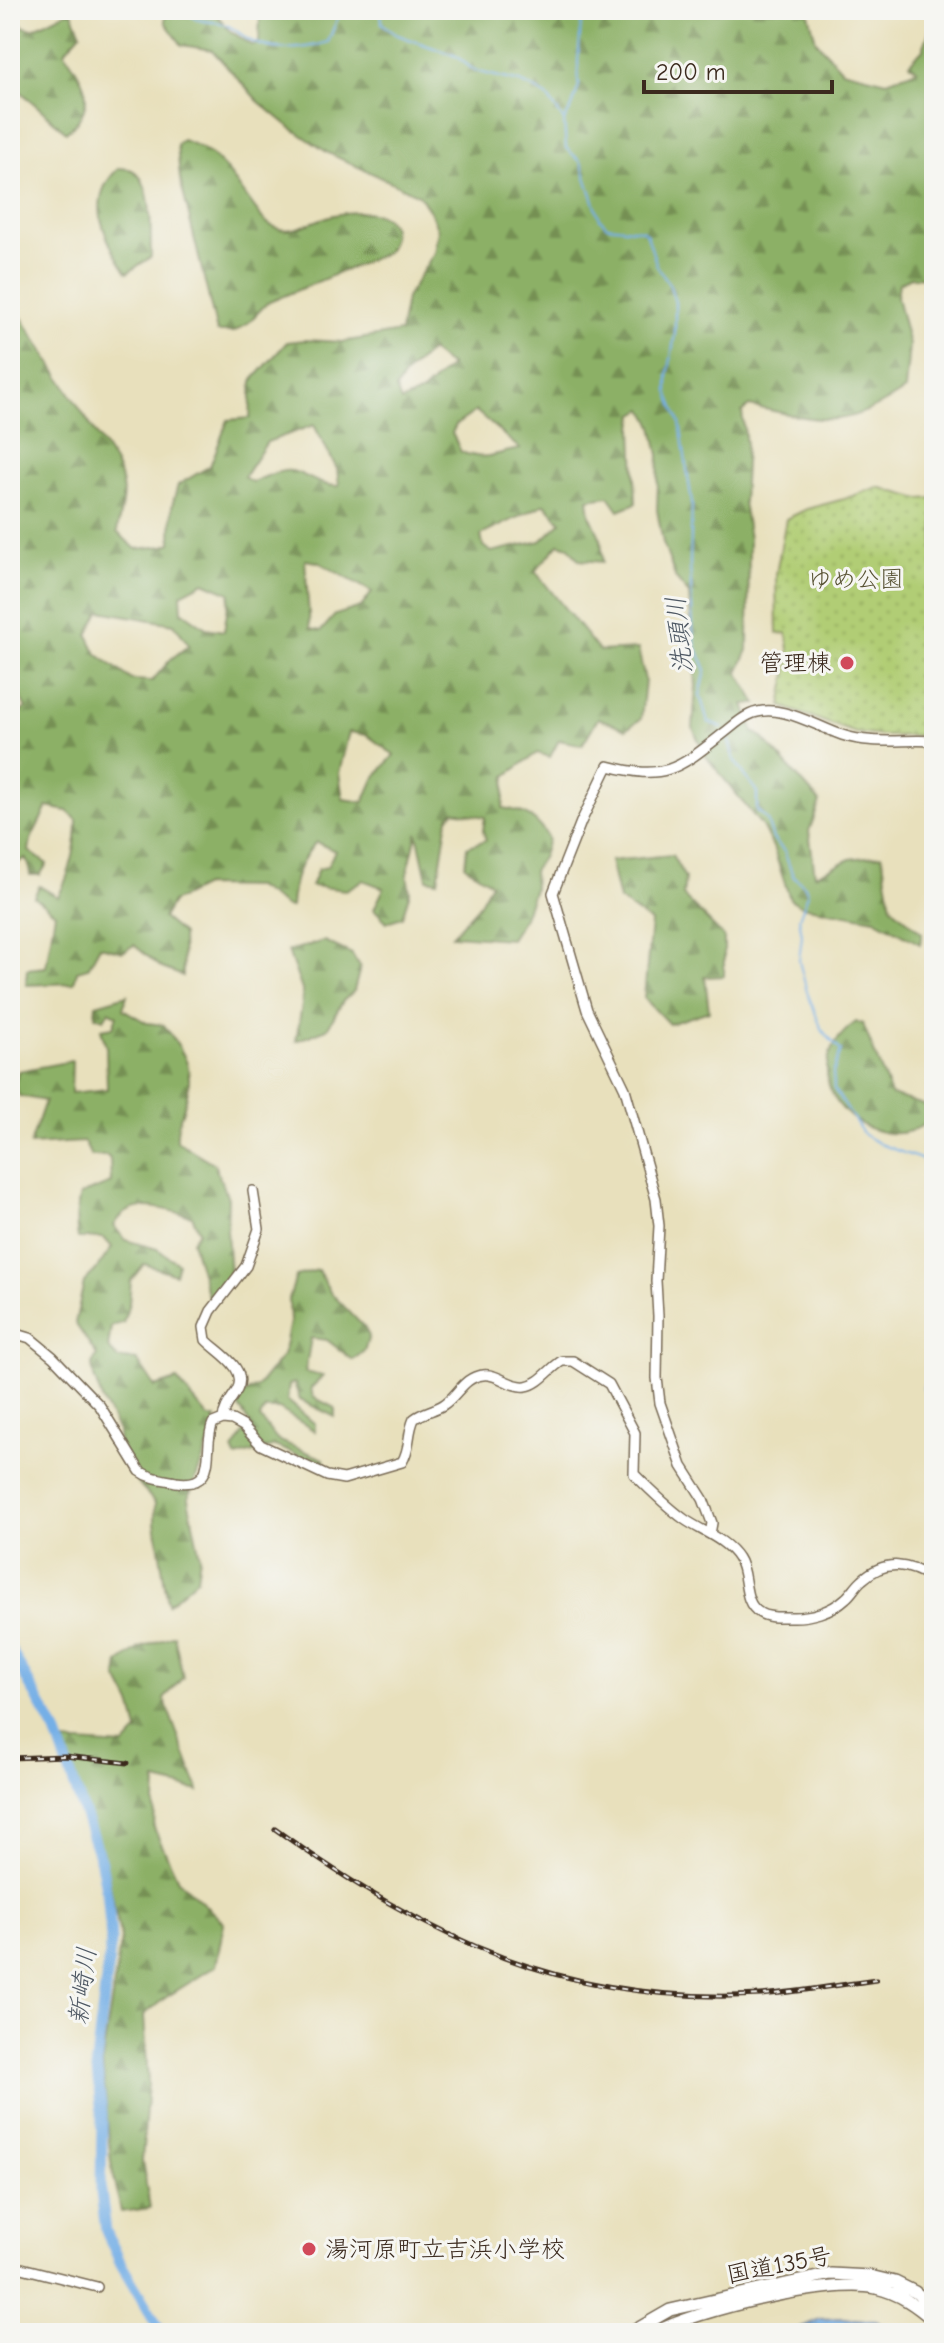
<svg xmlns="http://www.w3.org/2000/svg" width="944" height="2343" font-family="'Comic Neue','Klee One',sans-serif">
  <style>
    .forest { fill: url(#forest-firs); stroke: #646d42; stroke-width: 2; fill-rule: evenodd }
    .park { fill: url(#park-dots); stroke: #767c49; stroke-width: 2 }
    .water { fill: url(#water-rules); stroke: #586c82; stroke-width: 2 }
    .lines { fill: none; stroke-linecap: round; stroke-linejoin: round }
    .stream { stroke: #75afe6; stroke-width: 2 }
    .river { stroke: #75afe6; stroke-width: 11 }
    .secondary-casing { stroke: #786a55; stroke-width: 12 }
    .highway-casing { stroke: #786a55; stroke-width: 14 }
    .secondary { stroke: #fff; stroke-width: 9 }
    .highway { stroke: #fff; stroke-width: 11 }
    .rail-casing { stroke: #3b2a1e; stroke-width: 5 }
    .rail { stroke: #f6f6f2; stroke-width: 2; stroke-dasharray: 6; stroke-linecap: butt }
    .poi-dot { fill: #d1495b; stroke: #f6f6f2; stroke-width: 3 }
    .labels { text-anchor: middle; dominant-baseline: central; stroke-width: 6; stroke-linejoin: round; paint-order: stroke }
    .park-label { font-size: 24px; fill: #585334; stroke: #f6f6f2 }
    .poi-label { font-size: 24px; fill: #3b2a1e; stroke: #f6f6f2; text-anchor: end }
    .street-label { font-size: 24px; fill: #3b2a1e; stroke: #f6f6f2 }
    .water-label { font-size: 26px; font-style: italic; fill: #4f5964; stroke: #f6f6f2 }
  </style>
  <defs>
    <pattern id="forest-firs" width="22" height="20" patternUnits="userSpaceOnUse" patternTransform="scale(2)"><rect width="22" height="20" fill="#8cb066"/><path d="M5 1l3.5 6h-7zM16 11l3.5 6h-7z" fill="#748f53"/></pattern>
    <pattern id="park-dots" width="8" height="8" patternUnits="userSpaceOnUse" patternTransform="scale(2)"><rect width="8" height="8" fill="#b1cd74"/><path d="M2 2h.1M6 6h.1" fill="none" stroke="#99b064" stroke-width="1.8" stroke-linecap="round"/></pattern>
    <pattern id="water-rules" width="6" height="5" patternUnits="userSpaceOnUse" patternTransform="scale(2)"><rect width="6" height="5" fill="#75afe6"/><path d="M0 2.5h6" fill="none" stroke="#618fba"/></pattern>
  </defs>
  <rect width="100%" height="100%" fill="#f6f6f2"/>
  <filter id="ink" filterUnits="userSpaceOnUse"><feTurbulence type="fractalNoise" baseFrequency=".0125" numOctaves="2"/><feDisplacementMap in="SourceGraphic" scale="16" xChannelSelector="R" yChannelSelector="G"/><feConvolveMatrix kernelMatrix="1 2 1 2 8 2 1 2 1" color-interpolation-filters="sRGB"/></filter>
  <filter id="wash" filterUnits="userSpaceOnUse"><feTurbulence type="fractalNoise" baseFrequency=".006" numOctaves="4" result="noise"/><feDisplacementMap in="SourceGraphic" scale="32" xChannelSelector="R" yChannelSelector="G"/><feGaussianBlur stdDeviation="1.8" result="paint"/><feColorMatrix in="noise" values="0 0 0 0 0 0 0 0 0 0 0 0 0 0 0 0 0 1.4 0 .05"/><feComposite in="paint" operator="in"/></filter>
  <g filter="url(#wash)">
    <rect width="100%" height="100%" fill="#e8e0bc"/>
    <!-- forest -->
    <path class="forest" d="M10 10 24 27 33 29 67 12H72L81 33 64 52C86 81 99 106 66 132L10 82Z
      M165 10H213L229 30 252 45 259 44 260 10H808L816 41 842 70 887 81 917 70 909 64 923 49 934 18V278L911 277 899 283 897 297 909 345 905 390C840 433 821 420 749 406L742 412 746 444 743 502 749 539 748 650 738 672 757 704H744L754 732 762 737 820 802 809 831 815 875 850 859 882 855 891 906 922 933 920 944 875 919 802 906 790 899 773 847 762 826 705 755 693 728 696 686 689 594 676 579 663 543 657 510 659 455 653 426 644 409 635 414 633 428 636 503 619 510 609 496 588 499 590 515 601 539 603 562 579 560 569 547 559 544 535 571 599 651 638 649 645 680 641 719 626 729 598 718 582 745 559 740 550 757 537 753 506 776 503 808C525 811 539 819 548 839L543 856 533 871 534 889 524 917 510 939 452 935 478 907 491 883 465 866 467 847 486 840 483 831 485 817 454 811 448 818 438 881 427 879 417 833 407 875 410 892 402 917 387 922 374 909 384 888 363 880 346 890 311 886 318 869 327 867 335 851 316 842C299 861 292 882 291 907L288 908 256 887 204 886 172 902 163 918 182 934 183 976 162 968 134 945 123 952 100 946 88 968 77 971 74 983 26 985 27 969 46 967 55 913 34 897 39 886 58 897C70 874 77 847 77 820L67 811 47 807 31 839 29 851 47 864 40 875H30L29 865 25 858 14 866 15 874 10 882V720L26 708 18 692 10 695V304L20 315 114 462C129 492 121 502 117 532L136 549 164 546 171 543 172 506 178 485 210 466 228 420 250 418 252 381 287 342 305 340 342 342 400 332 406 298 434 253 438 230 430 211 419 195 328 153 287 125 258 101 212 50 182 45 165 22ZM431 351 450 366 422 392 401 402 396 389C403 373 418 362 431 351ZM476 411 520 449C494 453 488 462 461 452L452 433 456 425ZM314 425 337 469 339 486C315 487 301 468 284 471 273 472 262 479 252 482L244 477 267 442ZM545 504 561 522 541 541 491 552 483 546 481 535ZM305 560 318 562 372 592 361 607 335 615 321 631 310 629ZM204 582 230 593 224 631 206 628 182 611 181 594ZM100 611 174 624 189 645 171 659 152 681 132 680 97 654 88 635ZM349 732 367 735 394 755 374 779 364 802 343 799 339 773Z
      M182 140C218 150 232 178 253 206 259 214 265 224 275 227 280 230 288 230 293 229 307 226 320 218 334 215 365 208 411 211 386 253L267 303 248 323 234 332H217L180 179 177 144Z
      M119 168C123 169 128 168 132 170 155 182 150 235 151 257L127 273C106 242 83 200 119 168Z
      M672 855 685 878 683 896 724 937V976L705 977 709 1011 669 1024 644 998 651 922 619 900 610 861Z
      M324 941 352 954 360 968 354 991 343 1001 327 1029 296 1041 302 1005V990L288 951Z
      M127 995 123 1009 147 1023 164 1025C184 1053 196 1067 185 1103 181 1118 176 1125 177 1141L214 1164 228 1198 227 1229 230 1276 210 1304 192 1241 199 1231 192 1216C163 1210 131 1195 114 1226L125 1240 157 1249 178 1263 175 1274 144 1264 131 1280 129 1304 123 1323 111 1326 108 1348 119 1359 137 1360 155 1387 177 1380 209 1418H216L211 1438 188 1499 200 1556 197 1579 168 1604 155 1523V1503L119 1459 118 1431 103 1402 94 1377 92 1365 97 1355 75 1323 84 1282 96 1270 112 1247 104 1238H78C75 1222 76 1210 80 1195L111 1183 110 1159 107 1156H91L84 1142 30 1145 45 1101 19 1096 15 1084 18 1071 72 1061 71 1093 107 1089 106 1047 101 1029 113 1027 117 1015 109 1011 104 1019 95 1016 96 1004Z
      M856 1022 863 1024 891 1095 930 1107 926 1123C871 1163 780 1077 856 1022Z
      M318 1270 330 1292 364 1327 369 1336 364 1351 353 1360 327 1340 311 1338 305 1372 323 1376 311 1388 313 1397 335 1408V1417L300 1400 294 1383 289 1385 287 1400 315 1424V1431L279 1409H265L260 1418 277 1440 324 1459 325 1466 275 1446 236 1457 233 1450 250 1424 238 1406 243 1395 258 1386 283 1355 290 1322 289 1299 296 1276Z
      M174 1635 183 1677 164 1699 199 1791 156 1781 154 1828 178 1880 224 1923 216 1966 165 1998 144 2015 148 2083 142 2161 150 2208 121 2212 111 2162 102 2061 121 1939 106 1866 64 1742 124 1746 138 1731 132 1706 117 1677 119 1663 138 1649Z"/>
    <!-- park -->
    <path class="park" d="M878 487 920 499 934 498V735L884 736 856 733 781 706 790 658 787 633 777 634 776 574 786 519 807 509 844 499Z"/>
    <!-- water -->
    <path class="water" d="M844 2318 877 2321 891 2333H788L820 2319Z"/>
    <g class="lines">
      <!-- stream -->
      <path class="stream" d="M184 10C204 27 203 18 223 24 233 26 241 35 249 40 273 53 304 49 328 42L341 10
        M381 10 382 23 395 34 456 56 475 71 520 82 533 88 547 96 564 121
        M582 10 578 62 579 85 572 107 564 121 566 148 581 162 600 219 607 226 642 230 647 235 657 266 670 286 675 302V334L668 376V392L680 423 692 503 690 563 693 631 696 647 706 670 700 695 708 722 722 728
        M728 737 734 760 757 792V810L767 820 773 839 784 851 793 876 805 886 808 894 799 918 802 935 799 961 807 992 822 1030 841 1051 833 1073 834 1089 864 1135 882 1145 934 1164
        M934 1367 928 1374 923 1388 930 1403 934 1405"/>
      <!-- river -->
      <path class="river" d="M10 1649 56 1732 101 1862 108 1901 111 1940 96 2062 102 2115 101 2192 106 2231 121 2264 162 2333"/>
    </g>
  </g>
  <g filter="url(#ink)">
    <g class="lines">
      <!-- secondary casing -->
      <g class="secondary-casing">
        <path id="secondary" d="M10 1332 30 1338 53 1357 100 1406 140 1471C151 1479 163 1479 176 1482 221 1489 202 1446 213 1423L223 1419 232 1420 243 1426 261 1445 327 1476 344 1479 402 1462C411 1448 407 1434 414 1419 423 1412 433 1411 443 1405 458 1396 463 1377 483 1375 498 1373 510 1388 526 1386 540 1384 550 1368 562 1361H573L609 1384 635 1433 634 1474C649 1489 666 1506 684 1519 701 1531 726 1539 738 1558 749 1574 741 1602 760 1613 768 1618 780 1617 789 1617 809 1618 831 1612 846 1598 852 1593 856 1585 862 1580 886 1558 909 1564 934 1579
          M223 1419C224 1407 231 1400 237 1390 249 1368 217 1352 206 1340L204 1327 211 1311 246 1266 259 1229 253 1191
          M710 1534 712 1523 703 1499 682 1466 660 1403 657 1378 658 1316 656 1281 659 1226 656 1199 625 1089 587 1010 553 893 581 822 608 766C666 781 678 769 724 733 732 727 740 719 749 715 778 701 815 726 842 735 872 745 903 739 934 741
          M10 2265 97 2287"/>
      </g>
      <!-- highway casing -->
      <g class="highway-casing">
        <path id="highway" d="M630 2333 670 2310 831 2274 870 2276 895 2282 915 2292 934 2307
          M654 2333C697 2310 829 2278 876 2288 899 2293 917 2306 934 2321"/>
      </g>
      <!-- secondary -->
      <use href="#secondary" class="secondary"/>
      <!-- highway -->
      <use href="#highway" class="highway"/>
      <!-- rail casing -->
      <g class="rail-casing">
        <path id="rail" d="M10 1758 65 1756 128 1763
          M275 1829C429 1939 567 2006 761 1995 800 1992 838 1985 876 1980"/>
      </g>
      <!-- rail -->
      <use href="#rail" class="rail"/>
    </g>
  </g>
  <!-- markers -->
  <g class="poi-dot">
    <circle cx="847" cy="663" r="8"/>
    <circle cx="309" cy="2249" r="8"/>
  </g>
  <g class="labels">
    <!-- park labels -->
    <g class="park-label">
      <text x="856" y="579">ゆめ公園</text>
    </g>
    <!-- poi labels -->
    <g class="poi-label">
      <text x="831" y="663">管理棟</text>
      <text x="325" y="2249" text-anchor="start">湯河原町立吉浜小学校</text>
    </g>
    <!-- street labels -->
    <g class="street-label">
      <text transform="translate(779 2265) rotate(-11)">国道135号</text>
    </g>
    <!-- water labels -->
    <g class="water-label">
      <text transform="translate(680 635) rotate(-96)">洗頭川</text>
      <text transform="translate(83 1986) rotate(-83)">新崎川</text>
    </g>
  </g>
  <!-- margin -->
  <rect width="944" height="2343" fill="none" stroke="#f6f6f2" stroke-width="40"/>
  <!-- scale -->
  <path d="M644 80v12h188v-12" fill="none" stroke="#3b2a1e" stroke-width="4"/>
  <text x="656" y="80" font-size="24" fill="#3b2a1e" stroke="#f6f6f2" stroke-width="6" paint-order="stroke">200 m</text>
</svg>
